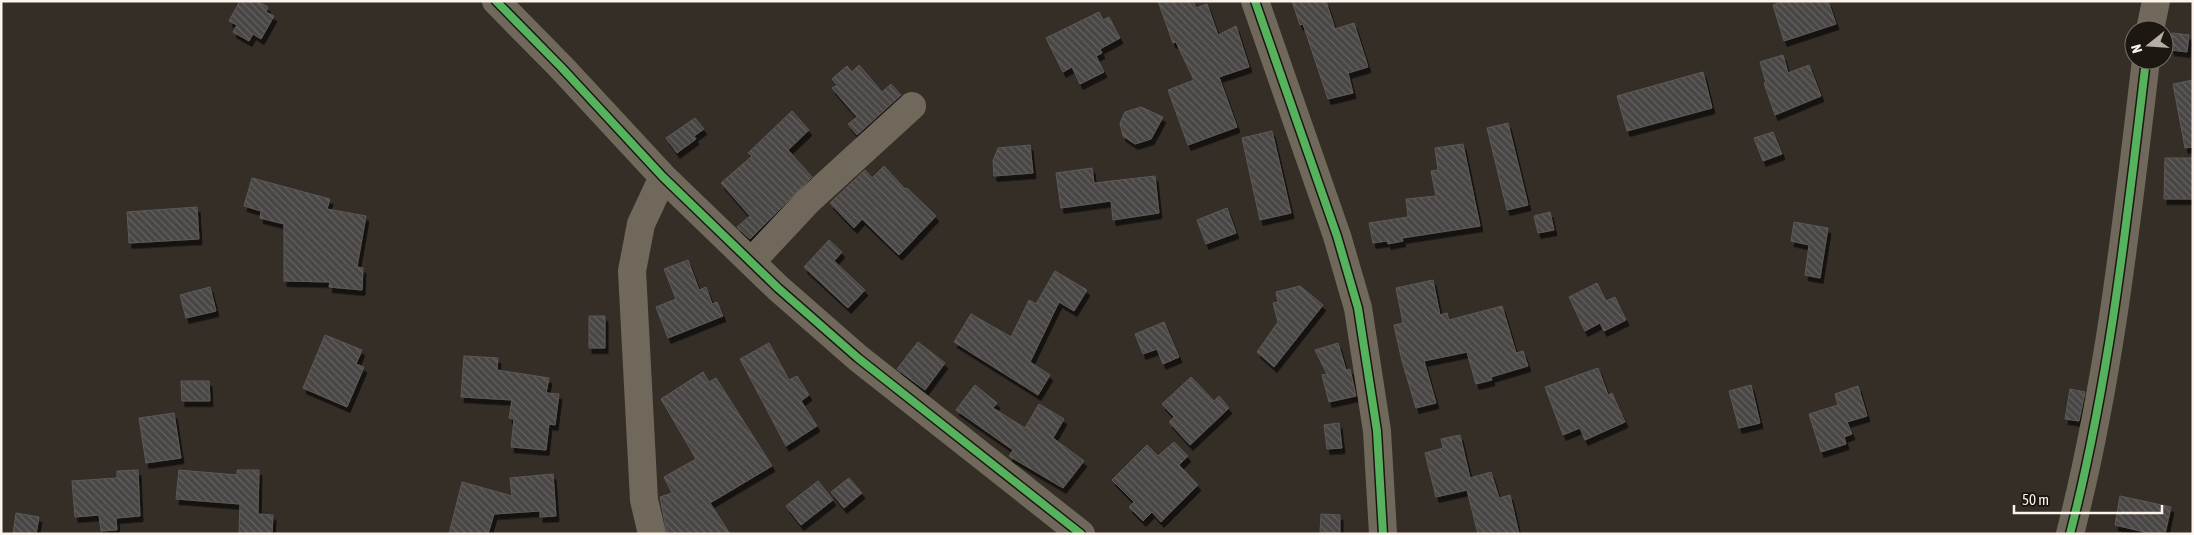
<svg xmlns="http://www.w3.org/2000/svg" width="2194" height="535" font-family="'Asap Condensed',sans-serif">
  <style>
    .building { fill: url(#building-back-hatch); stroke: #5d595a; filter: url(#shadow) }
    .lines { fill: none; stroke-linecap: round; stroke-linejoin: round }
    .minor { stroke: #70695b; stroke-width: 28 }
    .cycleway-casing { stroke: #1d1711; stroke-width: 11 }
    .cycleway { stroke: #56b35d; stroke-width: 8 }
  </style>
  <defs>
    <pattern id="building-back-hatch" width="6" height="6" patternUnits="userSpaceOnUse" patternTransform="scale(1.25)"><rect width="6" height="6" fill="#4a4645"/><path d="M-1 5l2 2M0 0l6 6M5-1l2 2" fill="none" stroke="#656160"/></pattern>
    <filter id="shadow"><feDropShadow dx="3" dy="5.5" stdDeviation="0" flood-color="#0009"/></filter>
  </defs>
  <rect width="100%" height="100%" fill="#352e27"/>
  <!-- building -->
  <path class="building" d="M240 1H257L268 7 266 12 274 16 261 39 253 34 249 41 233 32 237 25 229 21Z
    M1158 1H1193L1196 8 1207 4 1218 35 1236 26 1249 67 1219 77 1237 127 1188 145 1168 90 1194 80 1176 42 1173 43Z
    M1292 1H1326L1335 29 1354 23 1368 67 1348 73 1353 93 1328 99 1303 24 1300 25Z
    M1784 1H1828L1836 24 1784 41 1773 5Z
    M1099 12 1103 20 1109 17 1120 38 1100 49 1102 53 1096 56 1104 72 1080 84 1072 67 1063 72 1046 38Z
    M2172 33 2189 35 2187 52 2171 50Z
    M1783 55 1788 73 1809 65 1821 96 1775 115 1764 83H1766L1760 62Z
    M859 65 882 92 891 84 901 95 857 135 848 124 857 117 832 88 837 85 832 79 847 66 852 72Z
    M1703 72 1712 108 1627 131 1617 96Z
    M2193 80V147L2185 148 2173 84Z
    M1141 107 1163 117 1151 139 1135 144 1123 136 1120 123 1125 112Z
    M792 111 809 130 788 150 812 177 750 239 737 227 750 216 721 183 752 156 748 153Z
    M695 118 704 129 694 136 696 139 677 153 666 138Z
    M1508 123 1528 205 1507 210 1487 128Z
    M1272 131 1291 213 1260 220 1242 138Z
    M1773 132 1782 154 1763 161 1754 138Z
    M1463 144 1480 226 1402 238 1403 241 1388 244 1387 241 1373 243 1369 223 1408 217 1406 199 1436 196 1431 171 1438 170 1435 148Z
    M1030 145 1033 173 994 176 993 161 998 148Z
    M2165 158H2193V199H2164Z
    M884 166 905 189 907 188 936 216 899 255 862 219 854 228 830 203 865 170 872 178Z
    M1092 168 1094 183 1155 176 1159 213 1113 220 1111 201 1061 208 1056 173Z
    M252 178 330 199 327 209 366 216 357 267 363 268 362 290 329 287 330 282 284 281V224L260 218 261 211 244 206Z
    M197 207 199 239 129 243 127 212Z
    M1227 208 1236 233 1206 244 1197 220Z
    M1550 212 1554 230 1538 233 1534 216Z
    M1794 222 1828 228 1820 278 1805 275 1809 245 1791 241Z
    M829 240 842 252 834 261 865 290 848 308 804 267Z
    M688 260 699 290 706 287 712 304 717 302 723 316 668 338 656 307 676 299 664 269Z
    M1055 271 1087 290 1074 311 1059 302 1030 362 1050 375 1038 395 954 342 971 314 1011 337 1029 300 1036 304Z
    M1433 280 1440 315 1447 313 1449 320 1502 306 1516 353 1523 351 1528 366 1491 377 1492 380 1476 384 1467 352 1424 361 1436 403 1416 408 1402 361 1394 325 1403 323 1396 288Z
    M1597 283 1606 301 1615 297 1626 320 1604 331 1600 323 1585 331 1569 297Z
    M1300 286 1323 305 1274 367 1257 352 1278 322 1273 303 1278 302 1276 292Z
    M210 287 216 311 186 318 180 295Z
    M589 316H605V348H589Z
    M1164 322 1179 357 1163 364 1157 349 1143 354 1135 334Z
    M325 335 362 350 356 364 364 367 347 407 303 388Z
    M918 342 945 363 925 390 897 369Z
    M769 343 789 380 797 376 809 395 801 401 817 426 786 446 740 359Z
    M1338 343 1346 370 1350 369 1356 396 1329 402 1322 375 1327 374 1315 350Z
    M464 356 498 358 497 370 549 378 546 393 559 394 555 425 549 424 546 450 511 447 514 419 509 418 512 400 461 397Z
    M1598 368 1608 395 1612 393 1625 422 1585 440 1580 428 1563 435 1545 387Z
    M703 372 709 382 716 378 772 466 710 503 730 534H667L660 497 672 493 664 477 696 459 661 399Z
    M1191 377 1214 401 1219 396 1229 408 1190 445 1169 422 1174 417 1162 404Z
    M181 381H209L210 401H182Z
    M975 385 997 403 993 408 1025 428 1039 404 1064 419 1053 438 1084 461 1063 488 1009 456 1013 450 956 410Z
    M1751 385 1760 423 1739 428 1729 391Z
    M1858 386 1867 416 1847 422 1852 434 1844 437 1846 444 1821 452 1809 414 1838 405 1835 394Z
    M2070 389 2085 392 2079 421 2065 419Z
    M174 413 181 458 146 463 139 418Z
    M1339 423 1342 448 1327 449 1324 425Z
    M1460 435 1470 478 1491 472 1499 498 1510 495 1519 534H1478L1467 490 1436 497 1425 453 1443 448 1441 439Z
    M1174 442 1188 456 1179 465 1198 485 1161 522 1152 512 1143 521 1129 507 1134 502 1112 480 1147 445 1158 456Z
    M138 470 140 516 116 518 117 530 101 531 99 515 75 517 72 481 117 478V471Z
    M179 470 237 475V470H259L258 514 273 515 272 534H239L240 504 176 499Z
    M553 474 556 516 540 517V511L494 514 488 534H449L462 482 512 496 510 478Z
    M849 478 862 493 844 508 831 492Z
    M818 481 833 500 801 525 786 506Z
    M2120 496 2171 507 2165 534H2153L2115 525Z
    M16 513 39 517 36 534H13Z
    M1321 514 1340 515V533L1320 532Z"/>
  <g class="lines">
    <!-- minor -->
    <path class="minor" d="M496 1 561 67 663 177 778 288 858 358 1081 534
      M1255 1 1337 236 1358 308 1377 431 1383 534
      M2150 30 2156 1
      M751 262 808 201 912 106
      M652 534 644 500 632 271 641 224 663 177
      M2070 534C2110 379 2127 219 2146 60"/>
    <!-- cycleway casing -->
    <g class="cycleway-casing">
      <path id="cycleway" d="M496 1 561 67 663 177 778 288 858 358 1081 534
        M1255 1 1337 236 1358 308 1377 431 1383 534
        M2070 534C2110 379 2127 219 2146 60"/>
    </g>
    <!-- cycleway -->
    <use href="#cycleway" class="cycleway"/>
  </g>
  <!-- border -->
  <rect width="2194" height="535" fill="none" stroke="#fcf3eb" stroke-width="5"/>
  <!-- north arrow -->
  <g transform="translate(2149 45) rotate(253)"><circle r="24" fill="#1d1711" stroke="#766f68"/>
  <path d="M0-4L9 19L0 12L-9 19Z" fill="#b6aea6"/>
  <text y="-8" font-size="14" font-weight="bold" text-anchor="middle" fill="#fcf3eb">N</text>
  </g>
  <!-- scale -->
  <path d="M2014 505v8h148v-8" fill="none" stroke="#fcf3eb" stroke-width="2.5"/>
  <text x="2022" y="505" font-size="15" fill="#fcf3eb" stroke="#1d1711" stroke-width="4" paint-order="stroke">50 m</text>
</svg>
